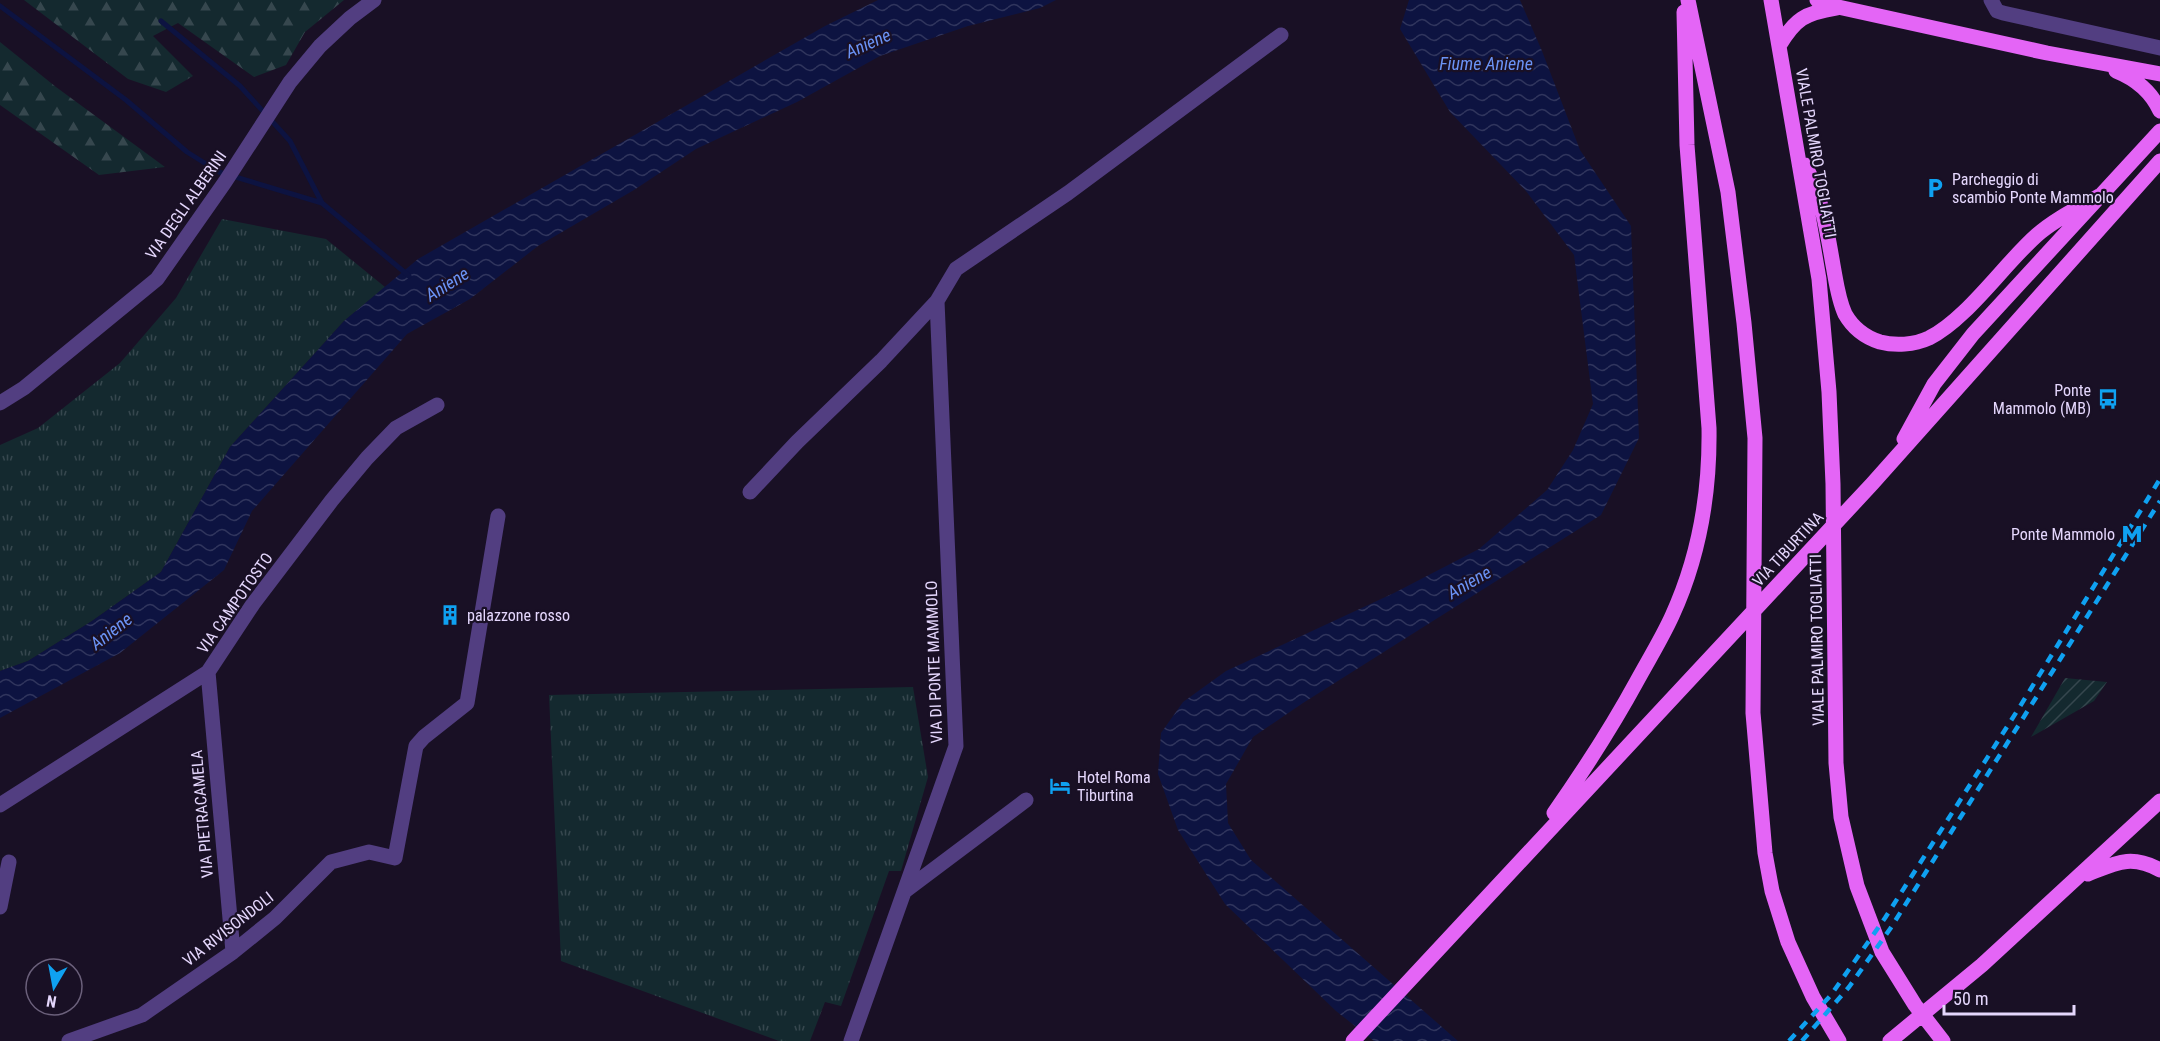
<svg xmlns="http://www.w3.org/2000/svg" width="2160" height="1041" font-family="'Roboto Condensed',sans-serif">
  <style>
    .grass { fill: url(#grass-tufts) }
    .forest { fill: url(#forest-firs) }
    .garden { fill: url(#garden-furrows) }
    .water { fill: url(#water-waves) }
    .lines { fill: none; stroke-linecap: round; stroke-linejoin: round }
    .stream { stroke: #0d1341; stroke-width: 5 }
    .street { stroke: #523e81; stroke-width: 15 }
    .primary { stroke: #e465f6; stroke-width: 15 }
    .rail { stroke: #0fa1f1; stroke-width: 4.5; stroke-dasharray: 9 8; stroke-linecap: butt }
    .labels { text-anchor: middle; dominant-baseline: central; stroke-width: 4.5; stroke-linejoin: round; paint-order: stroke }
    .street-label { font-size: 16px; fill: #e5d7fd; stroke: #191025 }
    .poi-label { font-size: 16px; fill: #e5d7fd; stroke: #191025; text-anchor: start }
    .water-label { font-size: 18px; font-style: italic; fill: #6b93f6; stroke: #191025 }
  </style>
  <defs>
    <pattern id="grass-tufts" width="24" height="20" patternUnits="userSpaceOnUse" patternTransform="scale(1.5)"><rect width="24" height="20" fill="#14292f"/><path d="M3 7l-1-3M5 7V3M7 7l1-3M15 17l-1-3M17 17v-4M19 17l1-3" fill="none" stroke="#36474e"/></pattern>
    <pattern id="forest-firs" width="22" height="20" patternUnits="userSpaceOnUse" patternTransform="scale(1.5)"><rect width="22" height="20" fill="#14292f"/><path d="M5 1l3.5 6h-7zM16 11l3.5 6h-7z" fill="#36474e"/></pattern>
    <pattern id="garden-furrows" width="10" height="10" patternUnits="userSpaceOnUse" patternTransform="scale(1.5)"><rect width="10" height="10" fill="#14292f"/><path d="M-1 1l2-2M0 10L10 0M9 11l2-2" fill="none" stroke="#36474e"/></pattern>
    <pattern id="water-waves" width="16" height="10" patternUnits="userSpaceOnUse" patternTransform="scale(1.5)"><rect width="16" height="10" fill="#0d1341"/><path d="M0 5q4-4 8 0t8 0" fill="none" stroke="#30355d"/></pattern>
  </defs>
  <rect width="100%" height="100%" fill="#191025"/>
  <!-- grass -->
  <path class="grass" d="M222 219 326 239 385 287 344 321 230 447 161 572 92 621 28 661 0 671V445L38 428 120 363 176 298Z
    M913 687 928 777 901 871H889L841 1006 825 1002 810 1041H779L561 961 549 695Z"/>
  <!-- forest -->
  <path class="forest" d="M24 0H344L305 32 286 65 254 77 178 23 153 36 193 76 166 92 128 79Z
    M0 42 56 87 165 167 99 175 0 105Z"/>
  <!-- garden -->
  <path class="garden" d="M2065 678 2107 682 2094 701 2031 737Z"/>
  <!-- water -->
  <path class="water" d="M878 0H1056L1040 8 968 26 880 56 797 102 696 149 634 190 538 246 470 299 407 334 252 511 224 570 120 653 0 718V671L28 661 92 621 161 572 230 447 344 321 418 259 825 26Z
    M1409 0H1520L1542 51 1580 150 1631 226 1639 438 1601 515 1303 703 1253 737 1226 784 1228 823 1251 860 1458 1041H1374L1336 1011 1225 904 1178 830 1158 774 1161 733 1183 702 1226 671 1394 593 1479 549 1547 490 1573 450 1593 404 1574 255 1526 191 1450 112 1400 29Z"/>
  <g class="lines">
    <!-- stream -->
    <path class="stream" d="M0 6 126 100 187 152 219 172 322 203 409 276
      M161 21 240 86 290 141 322 203"/>
    <!-- street -->
    <path class="street" d="M1991 0 1997 11 2003 13 2160 48
      M0 403 24 388 157 279 225 182 290 82 320 46 350 18 374 0
      M750 492 797 442 881 361 937 301 956 269 1068 193 1281 35
      M208 672 233 952
      M0 805 208 672 253 604 332 500 367 458 396 428 437 405
      M905 891 1026 800
      M0 907 9 862
      M69 1041 142 1015 233 952 275 918 331 862 369 852 395 858 416 746 424 737 467 703 498 516
      M851 1041 956 746 937 301"/>
    <!-- primary -->
    <path class="primary" d="M1688 0 1728 192 1744 323 1755 438 1753 713 1765 853 1772 891 1788 942 1813 997 1839 1041
      M1771 0 1819 279 1829 392 1833 484 1836 763 1841 817 1857 886 1882 952 1915 1005 1943 1041
      M1817 0 1838 7 2047 53 2160 74
      M1779 46C1795 19 1805 13 1836 8
      M2116 71C2136 79 2151 91 2160 111
      M1805 165C1822 197 1827 230 1833 265 1836 281 1838 299 1845 314 1853 328 1864 337 1880 342 1895 346 1914 345 1929 338 1967 319 2004 264 2037 235 2055 219 2078 208 2099 196
      M1904 439 1934 384 1973 334 2160 131
      M1554 813C1584 770 1612 727 1637 681 1649 659 1662 638 1672 616 1699 557 1710 493 1709 428L1687 145 1684 12
      M2088 874C2116 863 2131 854 2160 870
      M1353 1041 1872 484 2160 161
      M1890 1041 1982 965 2160 801"/>
    <!-- rail -->
    <path class="rail" d="M1789 1041 1831 995 1885 918 2019 708 2160 479
      M1802 1041 1849 987 1890 929 2160 501"/>
  </g>
  <!-- icons -->
  <defs>
    <g id="parking-bare" transform="scale(1.62)"><path d="M-3.5-5.5H1a3.5 3.5 0 0 1 0 7H-1V5.5H-3.5ZM-1-3.4V-.6H.8a1.4 1.4 0 0 0 0-2.8Z" fill="#0fa1f1" stroke="#191025" stroke-width="2.5" paint-order="stroke"/></g>
    <g id="bus-bare" transform="scale(1.62)"><path d="M-5-6H5V4H4V6H2V4H-2V6H-4V4H-5ZM-3.5-4V0h7V-4ZM-3.5 1.2v1.5H-2V1.2ZM2 1.2v1.5H3.5V1.2Z" fill="#0fa1f1" stroke="#191025" stroke-width="2.5" paint-order="stroke"/></g>
    <g id="metro-bare" transform="scale(1.62)"><path d="M-5.5 5V-5H-3L0 0L3-5H5.5V5H3V-.5L0 4L-3-.5V5Z" fill="#0fa1f1" stroke="#191025" stroke-width="2.5" paint-order="stroke"/></g>
    <g id="building-bare" transform="scale(1.62)"><path d="M-4-6H4V6H1V3H-1V6H-4ZM-2.5-4.3h1.7v1.8h-1.7ZM.8-4.3h1.7v1.8H.8ZM-2.5-1h1.7V.8h-1.7ZM.8-1h1.7V.8H.8Z" fill="#0fa1f1" stroke="#191025" stroke-width="2.5" paint-order="stroke"/></g>
    <g id="hotel-bare" transform="scale(1.62)"><path d="M-6-4.5h1.5V1H6V5H4.5V3h-9V5H-6ZM-4 0a1.8 1.8 0 1 1 3.6 0ZM.5 0V-2.5h3Q6-2.5 6 0Z" fill="#0fa1f1" stroke="#191025" stroke-width="2.5" paint-order="stroke"/></g>
  </defs>
  <g fill-rule="evenodd">
    <use href="#parking-bare" x="1935" y="188"/>
    <use href="#bus-bare" x="2108" y="399"/>
    <use href="#metro-bare" x="2132" y="534"/>
    <use href="#building-bare" x="450" y="615"/>
    <use href="#hotel-bare" x="1060" y="786"/>
  </g>
  <g class="labels">
    <!-- street labels -->
    <g class="street-label">
      <text transform="translate(1816 153) rotate(80)">VIALE PALMIRO TOGLIATTI</text>
      <text transform="translate(186 205) rotate(-55)">VIA DEGLI ALBERINI</text>
      <text transform="translate(1788 549) rotate(-47)">VIA TIBURTINA</text>
      <text transform="translate(235 603) rotate(-55)">VIA CAMPOTOSTO</text>
      <text transform="translate(1817 640) rotate(-91)">VIALE PALMIRO TOGLIATTI</text>
      <text transform="translate(934 662) rotate(-92)">VIA DI PONTE MAMMOLO</text>
      <text transform="translate(202 814) rotate(-95)">VIA PIETRACAMELA</text>
      <text transform="translate(228 929) rotate(-38)">VIA RIVISONDOLI</text>
    </g>
    <!-- poi labels -->
    <g class="poi-label">
      <text x="1952" y="179">Parcheggio di<tspan x="1952" dy="18">scambio Ponte Mammolo</tspan></text>
      <text x="2091" y="390" text-anchor="end">Ponte<tspan x="2091" dy="18">Mammolo (MB)</tspan></text>
      <text x="2115" y="534" text-anchor="end">Ponte Mammolo</text>
      <text x="467" y="615">palazzone rosso</text>
      <text x="1077" y="777">Hotel Roma<tspan x="1077" dy="18">Tiburtina</tspan></text>
    </g>
    <!-- water labels -->
    <g class="water-label">
      <text transform="translate(868 43) rotate(-24)">Aniene</text>
      <text x="1486" y="63">Fiume Aniene</text>
      <text transform="translate(447 284) rotate(-32)">Aniene</text>
      <text transform="translate(1469 582) rotate(-30)">Aniene</text>
      <text transform="translate(111 631) rotate(-38)">Aniene</text>
    </g>
  </g>
  <!-- north arrow -->
  <g transform="translate(54 987) rotate(190)"><circle r="28" fill="#191025" stroke="#6b607b" stroke-width="1.5"/>
  <path d="M0-4.5L10 22L0 15L-10 22Z" fill="#0fa1f1"/>
  <text y="-9" font-size="16" font-weight="bold" text-anchor="middle" fill="#e5d7fd">N</text>
  </g>
  <!-- scale -->
  <path d="M1944 1005v9h130v-9" fill="none" stroke="#e5d7fd" stroke-width="3"/>
  <text x="1953" y="1005" font-size="18" fill="#e5d7fd" stroke="#191025" stroke-width="4.5" paint-order="stroke">50 m</text>
</svg>
